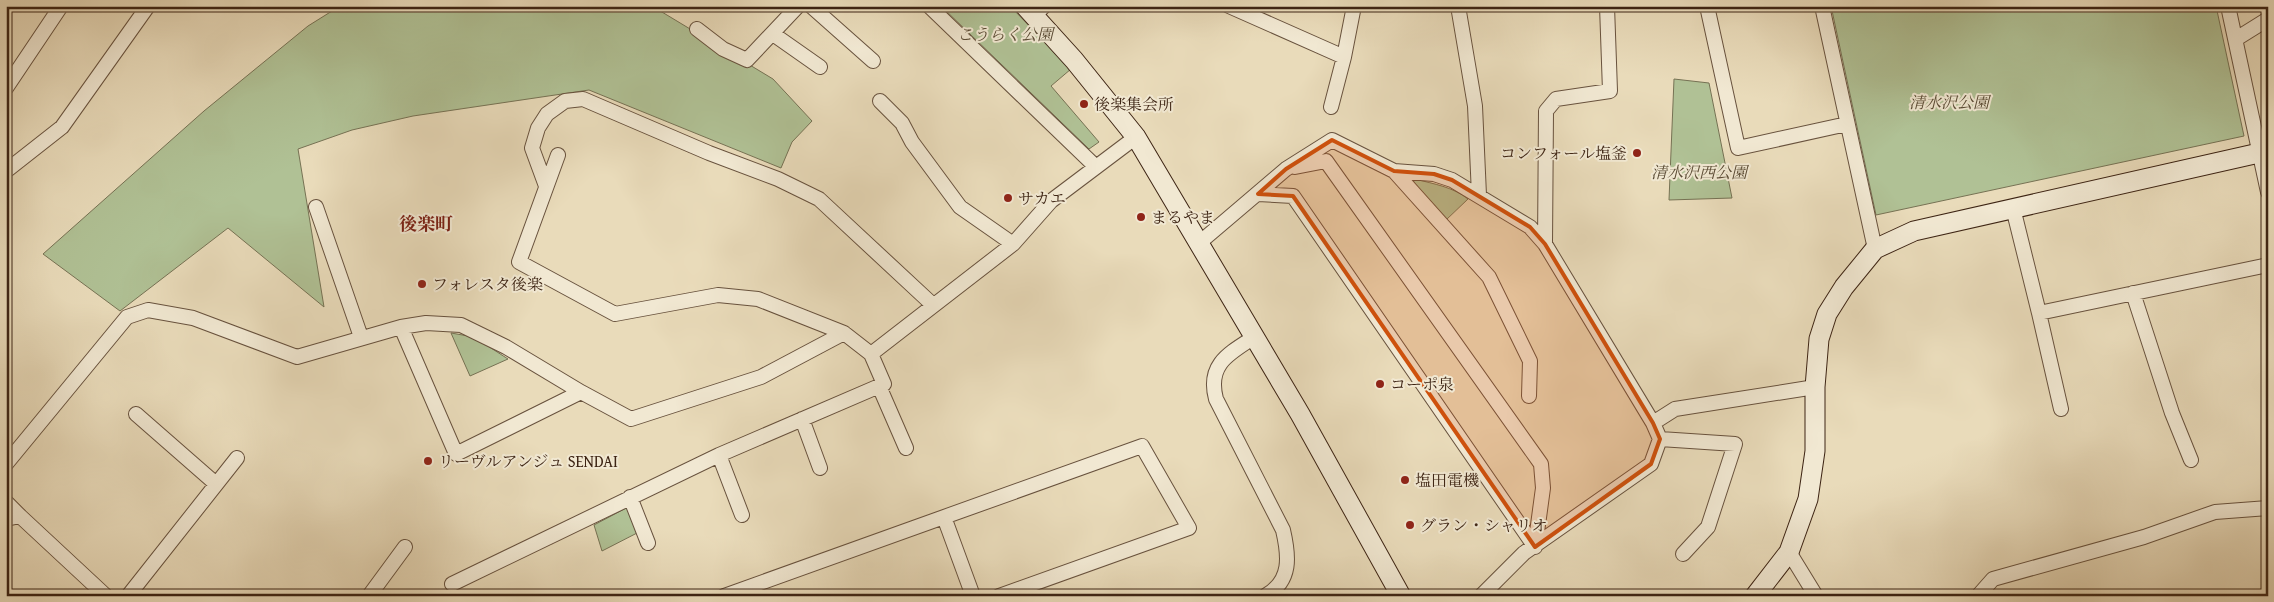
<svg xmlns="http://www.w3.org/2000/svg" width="2274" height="602" font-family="'Gentium Book Plus','Noto Serif JP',serif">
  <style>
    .green { fill: #b0c195; stroke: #767254 }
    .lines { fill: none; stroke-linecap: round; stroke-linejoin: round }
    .street-casing { stroke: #68523e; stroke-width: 16 }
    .secondary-casing { stroke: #3d2414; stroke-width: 21 }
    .street { stroke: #f1e8d2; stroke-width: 14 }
    .secondary { stroke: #f1e8d2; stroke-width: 19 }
    .marked { fill: #ce510d; fill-opacity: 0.2; stroke: #ce510d; stroke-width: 4; stroke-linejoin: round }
    .poi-dot { fill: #8f2418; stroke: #f1e8d2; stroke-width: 2 }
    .labels { text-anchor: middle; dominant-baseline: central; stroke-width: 4; stroke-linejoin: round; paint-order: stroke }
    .park-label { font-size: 16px; font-style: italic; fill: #5a4b34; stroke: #f1e8d2 }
    .poi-label { font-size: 16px; fill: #3d2414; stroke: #f1e8d2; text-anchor: start }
    .neighbourhood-label { font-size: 18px; font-weight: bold; fill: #7a1f14; stroke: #f1e8d2 }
  </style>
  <rect width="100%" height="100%" fill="#e9dbba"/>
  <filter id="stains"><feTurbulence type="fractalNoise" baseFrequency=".004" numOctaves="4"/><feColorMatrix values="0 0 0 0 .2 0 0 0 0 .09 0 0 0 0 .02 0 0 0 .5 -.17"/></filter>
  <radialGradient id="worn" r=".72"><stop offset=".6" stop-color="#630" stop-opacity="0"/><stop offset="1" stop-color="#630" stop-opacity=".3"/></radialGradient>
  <!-- green -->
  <path class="green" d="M340 6H652L773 79 812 121 792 142 781 168 589 90 413 116 352 130 298 149 324 307 228 228 120 311 43 254 204 111 308 26Z
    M941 6H1010L1071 69 1051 86 1099 142 1089 149Z
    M1831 6H2216L2244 136 1876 215Z
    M1674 79 1709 83 1732 198 1669 200Z
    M1415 179C1434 184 1453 187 1468 199L1446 220 1412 185Z
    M451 333 474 337 508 359 470 376Z
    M628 507 639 532 602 551 594 525Z"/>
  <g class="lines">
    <!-- street casing -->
    <g class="street-casing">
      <path id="street" d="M811 6 873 61
        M929 6 1095 166
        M1229 6 1344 57 1354 6
        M1458 6 1475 106 1479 195
        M1707 6 1738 148 1847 124
        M1822 6 1875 249
        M2228 6 2268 192
        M1035 15 1044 6
        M697 29 723 49 747 60 798 6
        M773 34 820 67
        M2236 39 2268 19
        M6 88 61 6
        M880 101 902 123 912 142 960 207 1013 244
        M1331 107 1344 57
        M1295 167 1326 161 1541 464 1543 488 1535 547
        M6 171 62 127 148 6
        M1394 171 1489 277 1530 361 1529 396
        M546 186 532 148 538 128 547 114 565 101 583 99 709 153 778 179 819 199 933 305
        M1258 194 1293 196 1535 547
        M316 207 361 337
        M2013 208 2039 313
        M1198 244 1286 169 1332 140 1394 171 1434 174 1452 180 1530 227 1545 244 1653 423 1660 439 1651 464 1524 553 1481 596
        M1545 244 1546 111 1556 99 1610 91 1607 6
        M2133 293 2172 413 2191 460
        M1253 338C1228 354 1207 365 1216 399L1283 530C1289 556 1292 581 1265 596
        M871 354 1013 244 1051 201 1136 137
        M879 386 906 448
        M581 392 631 419 761 377 844 333
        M2061 409 2039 313 2268 265
        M136 414 216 484
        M802 419 820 468
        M1653 423 1675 409 1815 387
        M1660 439 1735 444 1708 527 1683 554
        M719 455 742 515
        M6 464 127 317 148 310 193 318 297 357 401 327 426 323 461 325 506 347 581 392 456 454 401 327
        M630 497 648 543
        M6 502 20 516 6 519
        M20 516 106 596
        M944 517 1142 446 1189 528 999 596
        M1789 552 1816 596
        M452 584 719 455 884 384 871 354 844 333 758 299 718 295 615 314 519 262 558 155
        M128 596 237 458
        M369 596 405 547
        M724 596 944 517 973 596
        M1978 596 1993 579 2144 537 2215 512 2268 508"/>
    </g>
    <!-- secondary casing -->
    <g class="secondary-casing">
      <path id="secondary" d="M1025 6 1074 60 1136 137 1300 414 1401 596
        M1755 596 1789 552 1808 499 1815 451V387L1819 339 1827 314 1844 287 1875 249 1914 231 2259 153 2268 149"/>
    </g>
    <!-- street -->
    <use href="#street" class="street"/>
    <!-- secondary -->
    <use href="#secondary" class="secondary"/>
  </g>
  <!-- marked area -->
  <path class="marked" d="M1332 140 1394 171 1434 174 1452 180 1530 227 1545 244 1653 423 1660 439 1651 464 1535 547 1293 196 1258 194 1286 169Z"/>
  <!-- markers -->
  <g class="poi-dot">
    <circle cx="1084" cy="104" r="5"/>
    <circle cx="1637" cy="153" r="5"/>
    <circle cx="1008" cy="198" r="5"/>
    <circle cx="1141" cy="217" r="5"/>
    <circle cx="422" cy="284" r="5"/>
    <circle cx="1380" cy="384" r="5"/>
    <circle cx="428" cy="461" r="5"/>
    <circle cx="1405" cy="480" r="5"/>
    <circle cx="1410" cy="525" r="5"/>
  </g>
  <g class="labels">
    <!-- park labels -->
    <g class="park-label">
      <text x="1005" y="34">こうらく公園</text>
      <text x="1949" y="102">清水沢公園</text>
      <text x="1699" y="172">清水沢西公園</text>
    </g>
    <!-- poi labels -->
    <g class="poi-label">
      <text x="1094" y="104">後楽集会所</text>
      <text x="1627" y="153" text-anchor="end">コンフォール塩釜</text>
      <text x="1018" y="198">サカエ</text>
      <text x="1151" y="217">まるやま</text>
      <text x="432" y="284">フォレスタ後楽</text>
      <text x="1390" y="384">コーポ泉</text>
      <text x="438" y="461">リーヴルアンジュ SENDAI</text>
      <text x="1415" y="480">塩田電機</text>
      <text x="1420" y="525">グラン・シャリオ</text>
    </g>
    <!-- neighbourhood labels -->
    <g class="neighbourhood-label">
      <text x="426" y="223">後楽町</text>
    </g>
  </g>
  <!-- margin -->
  <rect width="2274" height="602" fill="none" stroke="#e9dbba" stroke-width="25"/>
  <rect x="8" y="8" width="2259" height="587" fill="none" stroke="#3d2414" stroke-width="2.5"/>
  <rect x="12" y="12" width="2249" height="577" fill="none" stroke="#3d2414"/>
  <rect width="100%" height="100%" filter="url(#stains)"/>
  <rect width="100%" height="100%" fill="url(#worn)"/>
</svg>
